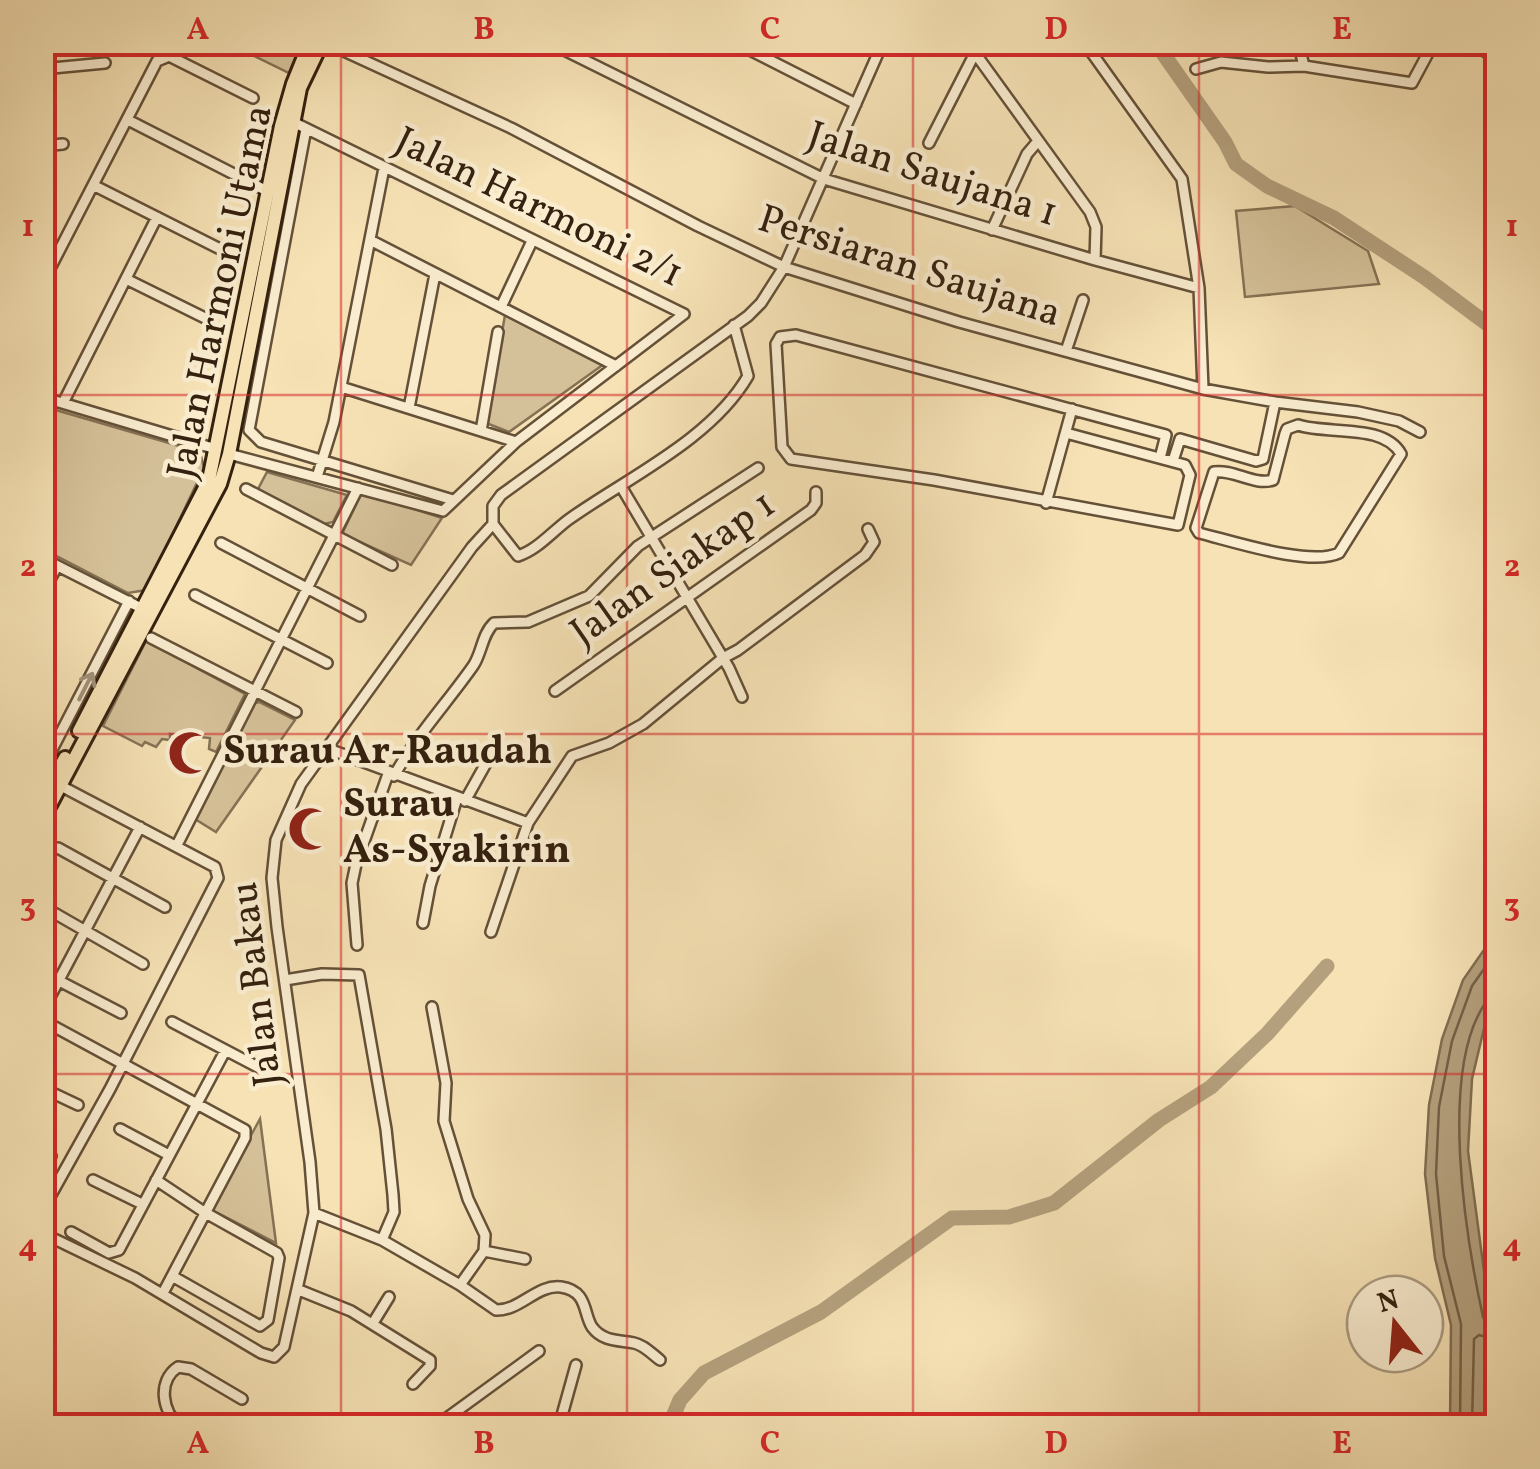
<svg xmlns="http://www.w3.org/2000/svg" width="1540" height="1469" font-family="Vollkorn,serif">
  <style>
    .green { fill: #d5c199; stroke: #857154; stroke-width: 2.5 }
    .water { fill: #b4a07d; stroke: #816d51; stroke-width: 2.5 }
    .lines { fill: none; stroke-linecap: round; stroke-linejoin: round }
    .shore { stroke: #746046; stroke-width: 2.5 }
    .river { stroke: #b4a07d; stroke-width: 15 }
    .street-casing { stroke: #655138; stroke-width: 14 }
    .primary-casing { stroke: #35210f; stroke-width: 18 }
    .street { stroke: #f9eccf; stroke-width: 9 }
    .primary { stroke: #f6e2b5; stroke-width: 12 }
    .oneway { stroke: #a19179 }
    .grid { fill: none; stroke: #d62828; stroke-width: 2.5; stroke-opacity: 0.55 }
    .labels { text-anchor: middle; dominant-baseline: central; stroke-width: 9; stroke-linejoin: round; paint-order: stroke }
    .street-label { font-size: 40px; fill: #35210f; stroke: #f9eccf }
    .poi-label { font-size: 40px; font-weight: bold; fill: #35210f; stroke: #f9eccf; text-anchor: start }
    .neatline { fill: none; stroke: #d62828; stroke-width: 4 }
    .grid-label { font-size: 32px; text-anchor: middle; font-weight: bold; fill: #d62828 }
  </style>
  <rect width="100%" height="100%" fill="#f6e2b5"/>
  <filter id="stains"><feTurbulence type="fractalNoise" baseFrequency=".002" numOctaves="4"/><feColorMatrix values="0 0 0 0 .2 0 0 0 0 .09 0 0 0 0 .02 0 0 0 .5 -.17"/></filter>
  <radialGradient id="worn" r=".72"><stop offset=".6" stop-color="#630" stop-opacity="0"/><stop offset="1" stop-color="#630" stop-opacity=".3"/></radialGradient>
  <!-- green -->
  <path class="green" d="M228 43H302L289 73Z
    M1295 206 1368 251 1379 284 1245 297 1236 211Z
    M505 315 604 364 509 432 486 423Z
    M42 406 200 452 204 468 146 590 128 593 43 549Z
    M267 472 347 495 333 522 324 524 258 489Z
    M362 492 442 518 411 565 342 534Z
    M146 641 245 694 216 752 209 749 210 738 170 734V740L162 739 156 747 145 742 142 746 103 726Z
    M259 702 295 720 216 832 195 819 252 704Z
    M260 1119 276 1243 210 1209Z"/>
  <!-- water -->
  <path class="water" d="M1497 931V1003L1486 1020 1472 1079 1468 1151 1486 1286 1497 1339V1426H1450L1451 1325 1435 1258 1425 1174 1429 1105 1442 1039 1463 980Z"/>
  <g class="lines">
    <!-- shore -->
    <path class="shore" d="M1498 999 1486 1002C1438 1070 1466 1239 1483 1317L1488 1325 1498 1327
      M1460 1426 1461 1324 1444 1256 1436 1174 1439 1107 1452 1041 1472 986 1498 949
      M1472 1426 1474 1339 1479 1335 1498 1340"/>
    <!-- river -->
    <path class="river" d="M1155 42 1225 142 1236 164 1267 186 1334 218 1424 277 1498 332
      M669 1426 680 1400 704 1373 821 1312 952 1218 1009 1217 1054 1203 1159 1120 1211 1087 1267 1034 1327 966"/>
    <!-- street casing -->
    <g class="street-casing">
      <path id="street" d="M324 42 511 128 698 226 784 267 959 322 1203 389 1275 402 1358 412 1399 421 1420 432
        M548 42 824 179 1095 260 1199 288
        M734 42 856 104
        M967 42 1090 212 1096 227 1095 260
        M1084 42 1182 179 1199 288 1203 389
        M1298 42 1304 66
        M1469 42 1498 59
        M42 69 105 63
        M1196 69 1221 62 1268 67 1304 66 1412 83 1434 42
        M128 120 269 192
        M306 129 249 430 261 442 453 500
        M929 143 975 53
        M42 146 63 144
        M93 185 228 253
        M992 230 1027 154 1038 141
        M1492 231 1498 212
        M370 240 616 366
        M126 279 207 319
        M42 284 157 61 169 56 253 98
        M501 307 532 241
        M1066 351 1083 300
        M341 387 516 442
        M42 397 216 449
        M63 403 157 217
        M409 408 435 274
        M1298 425C1328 435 1384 423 1401 454L1339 553C1310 567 1232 541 1199 533L1196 528 1214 472C1234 469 1254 486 1273 480L1285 434 1287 429Z
        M481 431 498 332
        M1066 433 1185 465 1190 475 1178 525 934 480 791 459 782 447 776 344 780 337 796 335 1166 435 1160 458
        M229 454 443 511 516 442 684 314 291 121
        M1173 461 1180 439 1256 461 1263 459 1275 402
        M317 477 334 422 384 168
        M622 488 729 668 742 697
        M246 489 392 565
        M1046 503 1072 409
        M493 524V506L501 495 748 316 761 303 784 267 883 42
        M493 524 518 556C537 550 552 532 568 520 625 479 711 440 748 376L734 325
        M221 543 360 616
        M42 558 147 611
        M42 595 57 566
        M195 595 327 663
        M151 638 296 712
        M555 691 811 510 816 503V492
        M326 748 528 823
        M42 769 129 601
        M394 776C416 736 447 703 473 666 482 653 482 634 494 623L528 622 589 596 638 546 758 468
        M465 801 489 758
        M177 845 358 488
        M58 848 165 907
        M42 906 143 964
        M423 923 430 886 457 798
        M491 932 528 823 572 756 609 743 643 724 723 658 738 650 865 555 874 542 868 529
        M357 945 352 883 356 864 388 774
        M42 972 121 1013
        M285 980 322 974 359 975 386 1129 393 1195 394 1212 382 1240
        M432 1007 446 1083 444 1121 468 1199 485 1235 484 1251 460 1285
        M42 1012 140 827
        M42 1020 245 1130V1138L163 1293
        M172 1022 271 1074
        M42 1088 78 1105
        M120 1129 169 1155
        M42 1152 51 1156
        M93 1180 142 1204
        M156 1180 204 1212 277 1253 279 1258 268 1320 260 1326 172 1276
        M42 1211 110 1089 218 878 215 867 61 786
        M314 1213 382 1240 460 1285 496 1310C520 1311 537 1284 561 1287 588 1291 583 1313 592 1327 603 1342 619 1340 634 1343 644 1345 652 1354 660 1360
        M71 1232 109 1253 119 1250 225 1051
        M42 1233 135 1278 261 1353 274 1357 284 1347 314 1213 310 1162 277 927 272 878 276 840 301 784 472 547 493 524
        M484 1251 525 1259
        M299 1290 351 1311 430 1360V1366L413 1384
        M373 1323 389 1297
        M180 1426C162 1412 157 1381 178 1367L191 1369 242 1399
        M436 1426 539 1351
        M559 1426 576 1365"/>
    </g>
    <!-- primary casing -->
    <g class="primary-casing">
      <path id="primary" d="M79 731 209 480 281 126 293 84 310 42
        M42 801 65 758
        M42 820 220 484 229 454 300 88 322 42"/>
    </g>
    <!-- street -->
    <use href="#street" class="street"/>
    <!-- primary -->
    <use href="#primary" class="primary"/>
  </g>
  <!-- one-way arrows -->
  <defs><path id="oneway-shaft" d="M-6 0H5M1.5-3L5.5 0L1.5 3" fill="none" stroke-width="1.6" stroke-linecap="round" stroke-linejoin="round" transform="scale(2.5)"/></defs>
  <use class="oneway" href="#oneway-shaft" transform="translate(86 686) rotate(-63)"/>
  <!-- grid -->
  <path class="grid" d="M341 42V1426M627 42V1426M913 42V1426M1199 42V1426M42 395H1498M42 734H1498M42 1074H1498"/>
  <!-- icons -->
  <defs>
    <g id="mosque-bare" transform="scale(3.45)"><path d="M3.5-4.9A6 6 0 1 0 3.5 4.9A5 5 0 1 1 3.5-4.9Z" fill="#8f2418" stroke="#f9eccf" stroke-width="2.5" paint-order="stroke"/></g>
  </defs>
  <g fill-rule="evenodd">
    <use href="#mosque-bare" x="190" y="753"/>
    <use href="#mosque-bare" x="310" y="829"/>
  </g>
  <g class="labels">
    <!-- street labels -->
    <g class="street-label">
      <text transform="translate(932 176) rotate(18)">Jalan Saujana 1</text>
      <text transform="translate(538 209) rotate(26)">Jalan Harmoni 2/1</text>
      <text transform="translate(909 268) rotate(18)">Persiaran Saujana</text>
      <text transform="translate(222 292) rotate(-78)">Jalan Harmoni Utama</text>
      <text transform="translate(674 570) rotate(-35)">Jalan Siakap 1</text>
      <text transform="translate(258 984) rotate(-97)">Jalan Bakau</text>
    </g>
    <!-- poi labels -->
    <g class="poi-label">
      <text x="223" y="753">Surau Ar-Raudah</text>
      <text x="343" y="806">Surau<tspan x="343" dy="46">As-Syakirin</tspan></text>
    </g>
  </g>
  <!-- margin -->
  <rect width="1540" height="1469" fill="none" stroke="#f6e2b5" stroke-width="110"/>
  <!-- north arrow -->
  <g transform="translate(1395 1324) rotate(343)"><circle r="48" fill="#f9eccf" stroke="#ab9b82" stroke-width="2.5"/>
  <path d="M0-8L18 38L0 25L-18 38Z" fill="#8f2418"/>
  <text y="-15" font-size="28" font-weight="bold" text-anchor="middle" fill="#35210f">N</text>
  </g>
  <rect x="55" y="55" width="1430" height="1359" class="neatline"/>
  <g class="grid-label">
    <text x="198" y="39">A</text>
    <text x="484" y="39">B</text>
    <text x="770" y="39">C</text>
    <text x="1056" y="39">D</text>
    <text x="1342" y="39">E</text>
    <text x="28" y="236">1</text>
    <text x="1512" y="236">1</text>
    <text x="28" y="576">2</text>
    <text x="1512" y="576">2</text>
    <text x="28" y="916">3</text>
    <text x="1512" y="916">3</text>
    <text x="28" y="1256">4</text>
    <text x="1512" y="1256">4</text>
    <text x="198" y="1453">A</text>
    <text x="484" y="1453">B</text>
    <text x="770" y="1453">C</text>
    <text x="1056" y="1453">D</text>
    <text x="1342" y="1453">E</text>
  </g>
  <rect width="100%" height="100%" filter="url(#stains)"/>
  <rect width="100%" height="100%" fill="url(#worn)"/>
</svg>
